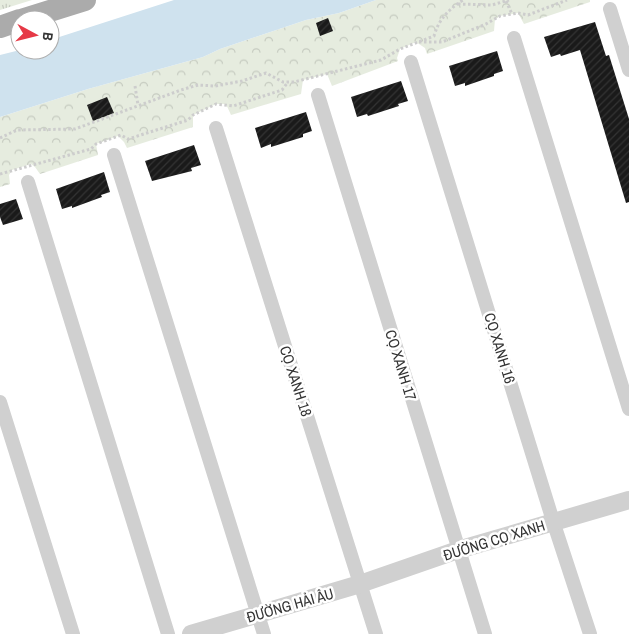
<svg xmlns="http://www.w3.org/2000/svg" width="629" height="634" font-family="'Archivo Narrow',sans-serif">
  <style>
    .grass { fill: url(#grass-tufts) }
    .park { fill: url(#park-crowns) }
    .water { fill: #cfe2ee }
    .building { fill: url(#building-hatch) }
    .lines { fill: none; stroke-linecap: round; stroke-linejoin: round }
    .path { stroke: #cdcdcd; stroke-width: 3; stroke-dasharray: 2.5 2.5; stroke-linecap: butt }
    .minor { stroke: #d0d0d0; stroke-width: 14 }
    .tertiary { stroke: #d0d0d0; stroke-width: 18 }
    .primary { stroke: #ababab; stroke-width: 22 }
    .labels { text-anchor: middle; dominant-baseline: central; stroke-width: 5; stroke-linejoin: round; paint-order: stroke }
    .street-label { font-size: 15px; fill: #333; stroke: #fff }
  </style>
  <defs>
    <pattern id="grass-tufts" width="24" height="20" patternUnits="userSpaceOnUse" patternTransform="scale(1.25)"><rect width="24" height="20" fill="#e6ecdf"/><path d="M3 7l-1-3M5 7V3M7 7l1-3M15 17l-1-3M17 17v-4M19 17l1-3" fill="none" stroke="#c6cbc0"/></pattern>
    <pattern id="park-crowns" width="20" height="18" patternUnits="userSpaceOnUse" patternTransform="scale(1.25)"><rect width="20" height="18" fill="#e6ecdf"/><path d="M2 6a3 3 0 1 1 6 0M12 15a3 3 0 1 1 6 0" fill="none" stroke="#c6cbc0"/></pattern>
    <pattern id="building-hatch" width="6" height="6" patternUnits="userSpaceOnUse" patternTransform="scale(1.25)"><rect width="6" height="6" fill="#1a1a1a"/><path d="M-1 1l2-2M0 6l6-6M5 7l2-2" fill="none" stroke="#333"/></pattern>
  </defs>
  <rect width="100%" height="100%" fill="#fff"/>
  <!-- grass -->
  <path class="grass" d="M0 0H32L0 10Z"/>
  <!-- park -->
  <path class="park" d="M376 0H590V2L524 24 518 13 500 16 495 19 494 31 427 54 425 48 416 42 400 49 397 58 398 61 332 86 327 74 303 80 301 94 231 115 226 104H216L193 115V127L127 148 124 142 118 136 96 144 98 155 40 174 35 167 31 164 12 170 9 175 10 184 0 187V117L88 89 203 57 220 49 306 20 339 13Z"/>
  <!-- water -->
  <path class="water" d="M174 0H376L339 13 306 20 220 49 203 57 88 89 0 117V55L20 50H50V40Z"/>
  <!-- building -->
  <path class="building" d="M328 18 333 31 320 36 316 23Z
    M595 22 606 56 609 55 629 119V202L626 203 580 50 561 56 560 54 551 57 544 37Z
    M497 51 503 71 494 74V76L465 86V83L455 86 449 66Z
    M401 81 408 101 398 104 399 106 368 116 367 114 357 117 351 97Z
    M107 97 114 113 93 121 87 105Z
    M306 112 312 131 303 134V137L271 147V144L261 148 255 128Z
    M194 145 201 165 191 168 192 171 152 181 145 161Z
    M104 172 110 192 101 195 102 197 72 208V206L62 209 56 189Z
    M16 199 23 219 3 225 0 217V204Z"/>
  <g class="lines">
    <!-- path -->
    <path class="path" d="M506 1 512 14
      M458 4 492 5 509 0
      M419 42H442L486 24 500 16 518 13 528 15 567 0
      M135 86 138 105
      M0 138 17 130 75 129 181 90 198 85 215 86 242 81 266 73 283 82H294L381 60 400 49 434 36C439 19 448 10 463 0
      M0 174 91 149 96 144 121 135 128 139 188 120 193 115 216 104 233 106 282 90 288 82"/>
    <!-- minor -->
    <path class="minor" d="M610 9 629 70
      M514 38 629 409
      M411 62 553 521 590 634
      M318 95 485 634
      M216 128 376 634
      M114 155 264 634
      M28 182 168 634
      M0 402 73 634"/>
    <!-- tertiary -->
    <path class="tertiary" d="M191 634 360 584 458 550 629 500"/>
    <!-- primary -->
    <path class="primary" d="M21 20 85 0
      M0 27 20 20"/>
  </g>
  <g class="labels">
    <!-- street labels -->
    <g class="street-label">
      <text transform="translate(500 348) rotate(73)">CỌ XANH 16</text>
      <text transform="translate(401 365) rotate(73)">CỌ XANH 17</text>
      <text transform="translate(296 381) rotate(72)">CỌ XANH 18</text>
      <text transform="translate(494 540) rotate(-17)">ĐƯỜNG CỌ XANH</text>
      <text transform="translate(290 605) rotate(-16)">ĐƯỜNG HẢI ÂU</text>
    </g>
  </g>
  <!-- north arrow -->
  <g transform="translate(35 35) rotate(97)"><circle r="24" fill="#ffffff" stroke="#adadad"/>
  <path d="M0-4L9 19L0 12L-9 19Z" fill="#e63946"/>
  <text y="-8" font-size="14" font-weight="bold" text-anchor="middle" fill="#333333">B</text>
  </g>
</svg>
